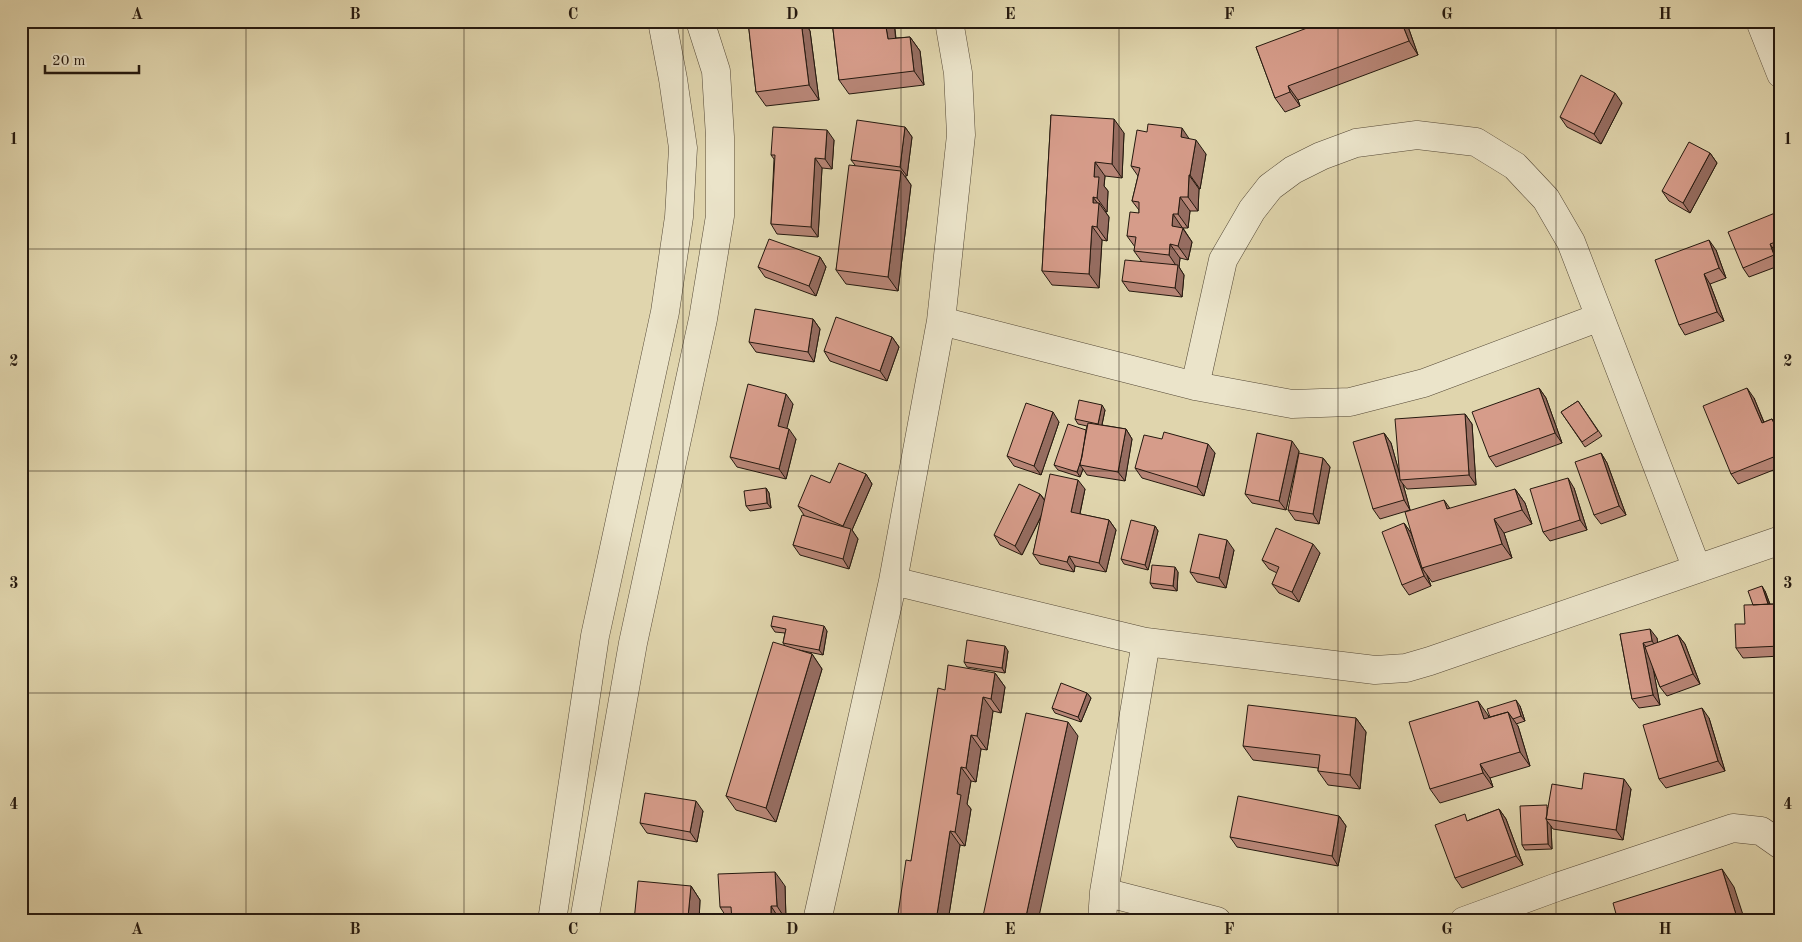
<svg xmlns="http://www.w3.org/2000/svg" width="1802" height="942" font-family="'Old Standard TT',serif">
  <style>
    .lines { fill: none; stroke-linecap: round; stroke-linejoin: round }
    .street-casing { stroke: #544836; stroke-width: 29 }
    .street { stroke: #ebe4ca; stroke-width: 28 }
    .wall { fill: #b88677; stroke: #25190f }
    .shaded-wall { fill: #966d61; stroke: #25190f }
    .building { fill: #d69c8a; stroke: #25190f }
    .grid { fill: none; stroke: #25190f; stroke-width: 1; stroke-opacity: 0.55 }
    .neatline { fill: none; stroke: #25190f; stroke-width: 2 }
    .grid-label { font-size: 16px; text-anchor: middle; font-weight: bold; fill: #25190f }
  </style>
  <rect width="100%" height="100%" fill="#e0d5ad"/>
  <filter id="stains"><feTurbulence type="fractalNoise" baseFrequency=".004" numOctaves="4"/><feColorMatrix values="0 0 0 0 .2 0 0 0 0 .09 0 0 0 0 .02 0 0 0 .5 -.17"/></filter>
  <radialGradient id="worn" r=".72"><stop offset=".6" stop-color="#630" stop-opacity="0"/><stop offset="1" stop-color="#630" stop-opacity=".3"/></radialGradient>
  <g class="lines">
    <!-- street casing -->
    <g class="street-casing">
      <path id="street" d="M1760 21 1781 74
        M941 321 1195 386 1292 404 1350 402 1424 383 1600 317
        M1195 386 1223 260 1252 210 1270 187 1293 170 1321 156 1356 143 1417 135 1476 142 1515 166 1546 199 1571 242 1697 569
        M893 581 1146 642 1375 670 1406 668 1430 661 1781 540
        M1104 892 1217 921
        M552 921 595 636 665 312 679 217 683 148 673 79 662 21
        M584 921 633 643 703 319 720 216V137L716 71 700 21
        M817 921 893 581 941 321 961 135 958 73 949 21
        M1102 921 1104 892 1146 642
        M1464 921 1557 887 1733 828 1761 831 1781 845"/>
    </g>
    <!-- street -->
    <use href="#street" class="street"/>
  </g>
  <!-- wall -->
  <path class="wall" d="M748 21H804L810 31 819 100 766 106 756 92Z
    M832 21H894L896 38 910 37 920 51 924 85 849 94 839 80Z
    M1234 21H1251L1237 25Z
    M1406 21 1418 55 1298 100 1300 106 1285 112 1275 98 1256 47Z
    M1622 103 1601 144 1567 127 1560 117Z
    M1051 115 1124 133 1122 178 1105 176 1104 186 1108 191 1107 212 1105 211 1109 217 1107 241 1102 240 1099 288 1052 285 1042 271Z
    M905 127 912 137 907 176H905L911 185 898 291 846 284 836 270 855 165 851 160Z
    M1189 139 1206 154 1200 189H1199L1198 211H1190L1188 228H1183L1192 242 1188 260 1180 258 1179 267 1184 275 1182 297 1129 291 1122 281 1142 262 1134 251 1135 247 1127 236 1139 213V210L1132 201 1138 176 1131 166Z
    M834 140 832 169 822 168 818 237 777 234 771 224 774 159 771 155Z
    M1710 153 1717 163 1690 213 1669 201 1662 191Z
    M1781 212V253L1777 254 1781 265 1749 277 1743 268Z
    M1716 250 1726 278 1710 284 1724 321 1685 335 1679 325Z
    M820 257 826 267 816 296 765 277 758 267Z
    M813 319 820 329 814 362 756 352 749 342Z
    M892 337 899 347 887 381 830 361 824 351Z
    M1539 388 1546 398 1562 443 1496 467 1489 457Z
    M1754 398 1764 422 1772 419 1778 428 1781 434V467L1738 484 1731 474Z
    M1578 401 1602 436 1585 447 1561 412Z
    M793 404 786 429 796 439 786 479 737 467 730 457Z
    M1105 410 1102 425 1126 429 1132 439 1125 481 1087 475 1083 469 1080 477 1058 470 1054 465 1086 430 1087 426 1078 424 1075 419Z
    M1465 414 1472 424 1476 485 1407 489 1403 484 1410 510 1380 519 1373 509 1384 433 1391 443 1399 472Z
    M1059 422 1041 475 1014 466 1007 456Z
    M1299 451 1286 510 1252 503 1245 494Z
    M1215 453 1204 496 1142 478 1135 468Z
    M1601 453 1607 463 1626 515 1601 524 1594 515Z
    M1323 458 1330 467 1319 524 1295 520 1288 510Z
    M866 474 872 484 852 530 858 539 849 569 800 555 793 545 804 515 798 506 830 483Z
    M766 488 769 493 771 508 750 511 746 506Z
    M1574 488 1587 530 1550 541 1543 532Z
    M1085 489 1080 514 1109 520 1116 530 1106 572 1075 566 1074 572 1040 564 1033 554 1042 515 1022 555 1000 545 994 535 1040 494 1045 500Z
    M1515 489 1525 503 1532 524 1504 533 1512 558 1432 582 1427 575 1431 586 1409 595 1402 585 1404 523 1411 533 1415 544Z
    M1155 526 1158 531 1148 570 1124 564 1121 559Z
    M1234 550 1226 588 1197 582 1190 572Z
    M1320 553 1299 602 1279 593 1272 584 1277 573 1269 569 1262 560Z
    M1178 572 1177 591 1153 588 1150 583Z
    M1765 591 1770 604H1781V656L1743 658 1736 648 1753 605Z
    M771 626 827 631 823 655 799 650 812 654 822 669 776 822 736 810 726 796 785 646 783 643 785 633 775 632Z
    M1620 634 1657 638V643L1678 635 1685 644 1700 684 1667 696 1660 687 1653 669 1660 705 1639 708 1632 699Z
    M1008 651 1005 673 967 667 964 662Z
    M995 673 1005 687 1001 713 993 711 987 750 981 749 976 782 971 781 967 804 971 809 965 846 960 845 948 921H897L911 861 945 690Z
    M1087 693 1091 698 1081 722 1055 713 1052 708Z
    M1520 706 1525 721 1516 724 1518 726 1530 766 1490 778 1493 787 1440 803 1430 789 1488 715 1489 718Z
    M1356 718 1366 732 1360 789 1328 785 1318 771V768L1253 760 1243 746Z
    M1709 718 1725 771 1666 788 1659 779Z
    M1582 789H1631L1623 840 1553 829 1551 826 1552 849 1525 850 1522 845 1548 807Z
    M1499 809 1506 819 1523 865 1462 888 1455 878 1469 820Z
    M703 811 697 842 647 833 640 823Z
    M1339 816 1346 826 1338 866 1237 847 1230 837Z
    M691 886 700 900 699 921H634Z
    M785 886 786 920 729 921 720 907Z"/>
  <!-- shaded-wall -->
  <path class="shaded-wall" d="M801 21H804L810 31 819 100 809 85Z
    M885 21H894L897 53 888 39Z
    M1401 21H1406L1418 55 1409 41Z
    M910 37 920 51 924 85 914 71Z
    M1288 86 1298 100 1300 106 1290 92Z
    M1615 93 1622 103 1601 144 1594 134Z
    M1114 119 1124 133 1122 178 1112 164Z
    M905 127 912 137 907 176 900 167Z
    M1182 128 1192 143 1181 137Z
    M827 130 834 140 832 169 825 159Z
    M1196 140 1206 154 1200 189 1190 175Z
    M1710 153 1717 163 1690 213 1683 203Z
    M815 158 822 168 818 237 811 227Z
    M1095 162 1105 176 1104 186 1108 191 1107 212 1097 198 1094 177Z
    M901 171 911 185 898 291 888 277Z
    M1189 175 1199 189 1198 211 1188 197Z
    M1093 197 1099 205V203L1109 217 1107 241 1097 227 1093 203Z
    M1180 197 1190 211 1188 228 1178 214Z
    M1173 214 1192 242 1188 260 1178 246 1172 226Z
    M1092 226 1102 240 1099 288 1089 274Z
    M1709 240 1716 250 1726 278 1719 268Z
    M1170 244 1180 258 1179 267 1184 275 1182 297 1175 288 1177 267 1169 255Z
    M1770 244 1777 254 1781 264 1774 255Z
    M820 257 826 267 816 296 809 286Z
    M1704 274 1710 284 1724 321 1717 312Z
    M813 319 820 329 814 362 808 352Z
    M892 337 899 347 887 381 880 371Z
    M1539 388 1546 398 1562 443 1555 433Z
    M1747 388 1754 398 1768 433 1762 423Z
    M786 394 793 404 785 436 778 426Z
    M1102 405 1105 410 1101 429 1098 424Z
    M1053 412 1059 422 1041 475 1034 466Z
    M1465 414 1472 424 1476 485 1469 475Z
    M1772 419 1778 428 1781 434V440Z
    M789 429 796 439 786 479 779 469Z
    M1126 429 1132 439 1125 481 1118 472Z
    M1090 431 1080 465 1083 469 1080 477 1077 472Z
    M1384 433 1391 443 1401 479 1400 480 1403 484 1410 510 1404 500Z
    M1292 441 1299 451 1286 510 1279 501Z
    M1208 444 1215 453 1204 496 1197 487Z
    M1601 453 1607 463 1626 515 1619 506Z
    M1323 458 1330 467 1319 524 1313 514Z
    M866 474 872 484 852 530 858 539 849 569 843 559V526Z
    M1568 478 1574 488 1587 530 1580 520Z
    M1078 480 1085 489 1078 522 1071 512Z
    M766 488 769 493 771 508 767 503Z
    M1515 489 1525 503 1532 524 1522 510Z
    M1040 494 1047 504 1022 555 1015 546Z
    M1444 500 1454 514 1447 509Z
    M1494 519 1504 533 1512 558 1502 544Z
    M1109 520 1116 530 1106 572 1099 563Z
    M1404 523 1411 533 1424 568H1422L1427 575 1431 586 1424 576Z
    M1155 526 1158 531 1148 570 1145 565Z
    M1227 540 1234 550 1226 588 1219 578Z
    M1313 544 1320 553 1299 602 1292 592Z
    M1069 556 1075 566 1074 572 1067 562Z
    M1175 567 1178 572 1177 591 1173 586Z
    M1762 586 1765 591 1773 613 1770 608Z
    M824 626 827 631 823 655 819 650Z
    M1650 629 1657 638 1659 651 1652 641Z
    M1678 635 1685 644 1700 684 1693 674Z
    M1643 643 1650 652 1660 705 1653 695Z
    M1005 646 1008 651 1005 673 1002 668Z
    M812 654 822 669 776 822 766 808Z
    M995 673 1005 687 1001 713 991 699Z
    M1087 693 1091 698 1081 722 1078 717Z
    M983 697 993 711 987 750 977 736Z
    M1516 700 1520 706 1525 721 1521 716Z
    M1478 701 1488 715 1494 733 1484 719Z
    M1702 708 1709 718 1725 771 1718 761Z
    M1508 712 1518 726 1530 766 1520 752Z
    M1356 718 1366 732 1360 789 1350 775Z
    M1068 722 1078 736 1038 921H1025Z
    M971 735 981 749 976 782 966 768Z
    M1480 764 1490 778 1493 787 1483 773Z
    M961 767 971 781 967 804 971 809 965 846 955 832 957 794Z
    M1624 779 1631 789 1623 840 1616 830Z
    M696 801 703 811 697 842 690 832Z
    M1499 809 1506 819 1523 865 1516 856Z
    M1339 816 1346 826 1338 866 1332 856Z
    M1547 821 1551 826 1552 849 1548 844Z
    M950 831 960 845 948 921H936Z
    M1722 869 1734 887 1745 921H1738Z
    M775 872 785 886 786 920 777 906Z
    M691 886 700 900 699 921H691L688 917Z
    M771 906 780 920V921H771Z"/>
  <!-- building -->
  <path class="building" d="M748 21H801L809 85 756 92Z
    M832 21H885L888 39 910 37 914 71 839 80Z
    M1326 21H1401L1409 41 1288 86 1290 92 1275 98 1256 47Z
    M1581 75 1615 93 1594 134 1560 117Z
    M1051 115 1114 119 1112 164 1095 162 1094 177H1099L1097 198 1093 197V203H1099L1097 227 1092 226 1089 274 1042 271Z
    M857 120 905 127 900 167 851 160Z
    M1148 124 1182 128 1181 137 1196 140 1190 175H1189L1188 197H1180L1178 214H1173L1172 226 1183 228 1178 246 1170 244 1169 255 1134 251 1136 237 1127 236 1130 212 1139 213V202L1132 201 1140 168 1131 166 1137 130 1147 132Z
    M773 127 827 130 825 159 815 158 811 227 771 224 775 155H771Z
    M1689 142 1710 153 1683 203 1662 191Z
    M849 165 901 171 888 277 836 270Z
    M1780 211 1781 240 1770 244 1774 255 1743 268 1728 232Z
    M769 239 820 257 809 286 758 267Z
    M1709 240 1719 268 1704 274 1717 312 1679 325 1655 260Z
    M1125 260 1178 265 1175 288 1122 281Z
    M755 309 813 319 808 352 749 342Z
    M836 317 892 337 880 371 824 351Z
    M748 384 786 394 778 426 789 429 779 469 730 457Z
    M1539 388 1555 433 1489 457 1472 412Z
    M1747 388 1762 423 1772 419 1781 440V454L1731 474 1703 406Z
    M1079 400 1102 405 1098 424 1075 419Z
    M1578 401 1598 431 1582 442 1561 412Z
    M1026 403 1053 412 1034 466 1007 456Z
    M1465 414 1469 475 1400 480 1395 419Z
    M1088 423 1126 429 1118 472 1080 465Z
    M1068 424 1086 430 1082 457 1077 472 1054 465Z
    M1164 432 1208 444 1197 487 1135 468 1144 435 1162 439Z
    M1257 433 1292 441 1279 501 1245 494Z
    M1384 433 1404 500 1373 509 1353 442Z
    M1299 453 1323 458 1313 514 1288 510Z
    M1601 453 1619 506 1594 515 1575 462Z
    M839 463 866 474 843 526 798 506 811 475 830 483Z
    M1050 474 1078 480 1071 512 1109 520 1099 563 1069 556 1067 562 1033 554Z
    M1568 478 1580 520 1543 532 1530 489Z
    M1019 484 1040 494 1015 546 994 535Z
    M766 488 767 503 746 506 744 491Z
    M1515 489 1522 510 1494 519 1502 544 1422 568 1405 512 1444 500 1447 509Z
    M802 515 851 529 843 559 793 545Z
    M1131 520 1155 526 1145 565 1121 559Z
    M1404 523 1424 576 1402 585 1382 532Z
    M1276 528 1313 544 1292 592 1272 584 1279 567 1262 560Z
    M1199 534 1227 540 1219 578 1190 572Z
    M1152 565 1175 567 1173 586 1150 583Z
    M1762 586 1768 604 1753 605 1748 591Z
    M1781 604V646L1736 648 1735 624H1745L1744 605Z
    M773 616 824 626 819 650 783 643 786 629 771 626Z
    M1650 629 1652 641 1643 643 1653 695 1632 699 1620 634Z
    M1678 635 1693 674 1660 687 1645 647Z
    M967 640 1005 646 1002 668 964 662Z
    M773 642 812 654 766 808 726 796Z
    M948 665 995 673 991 699 983 697 977 736 971 735 966 768 961 767 957 794 961 795 955 832 950 831 936 921H897L906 860 911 861 938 688 945 690Z
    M1061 683 1087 693 1078 717 1052 708Z
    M1516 700 1521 716 1513 719 1508 712 1490 717 1487 709Z
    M1478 701 1484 719 1508 712 1520 752 1480 764 1483 773 1430 789 1409 722Z
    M1248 705 1356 718 1350 775 1318 771 1320 755 1243 746Z
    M1702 708 1718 761 1659 779 1643 725Z
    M1026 713 1068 722 1025 921H982Z
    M1584 773 1624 779 1616 830 1546 819 1552 784 1582 789Z
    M645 793 696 801 690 832 640 823Z
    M1238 796 1339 816 1332 856 1230 837Z
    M1547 805V815L1546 819 1547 821 1548 844 1522 845 1520 806Z
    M1499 809 1516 856 1455 878 1435 825 1465 814 1467 821Z
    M1722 869 1738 921H1618L1613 903Z
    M775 872 777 906H771V921H732L731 907H720L718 874Z
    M638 881 691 886 688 917H682V921H634Z
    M1758 919V921H1750Z"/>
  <!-- grid -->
  <path class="grid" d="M246 21V921M464 21V921M683 21V921M901 21V921M1119 21V921M1338 21V921M1556 21V921M21 249H1781M21 471H1781M21 693H1781"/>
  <!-- margin -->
  <rect width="1802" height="942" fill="none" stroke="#e0d5ad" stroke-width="55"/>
  <!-- scale -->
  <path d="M45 65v8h94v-8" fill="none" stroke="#25190f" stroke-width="2.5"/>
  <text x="52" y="65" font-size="15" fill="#25190f" stroke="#ebe4ca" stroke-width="4" paint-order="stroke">20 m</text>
  <rect x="28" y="28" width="1746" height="886" class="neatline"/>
  <g class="grid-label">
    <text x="137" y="19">A</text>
    <text x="355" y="19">B</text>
    <text x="573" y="19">C</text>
    <text x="792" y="19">D</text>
    <text x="1010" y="19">E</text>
    <text x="1229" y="19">F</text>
    <text x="1447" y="19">G</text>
    <text x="1665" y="19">H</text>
    <text x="14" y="144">1</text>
    <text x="1788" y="144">1</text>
    <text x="14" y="366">2</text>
    <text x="1788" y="366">2</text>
    <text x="14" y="588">3</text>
    <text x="1788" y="588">3</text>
    <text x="14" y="809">4</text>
    <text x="1788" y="809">4</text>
    <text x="137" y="934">A</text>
    <text x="355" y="934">B</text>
    <text x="573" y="934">C</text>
    <text x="792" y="934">D</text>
    <text x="1010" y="934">E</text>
    <text x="1229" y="934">F</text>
    <text x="1447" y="934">G</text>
    <text x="1665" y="934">H</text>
  </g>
  <rect width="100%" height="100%" filter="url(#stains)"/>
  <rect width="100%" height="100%" fill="url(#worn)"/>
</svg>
